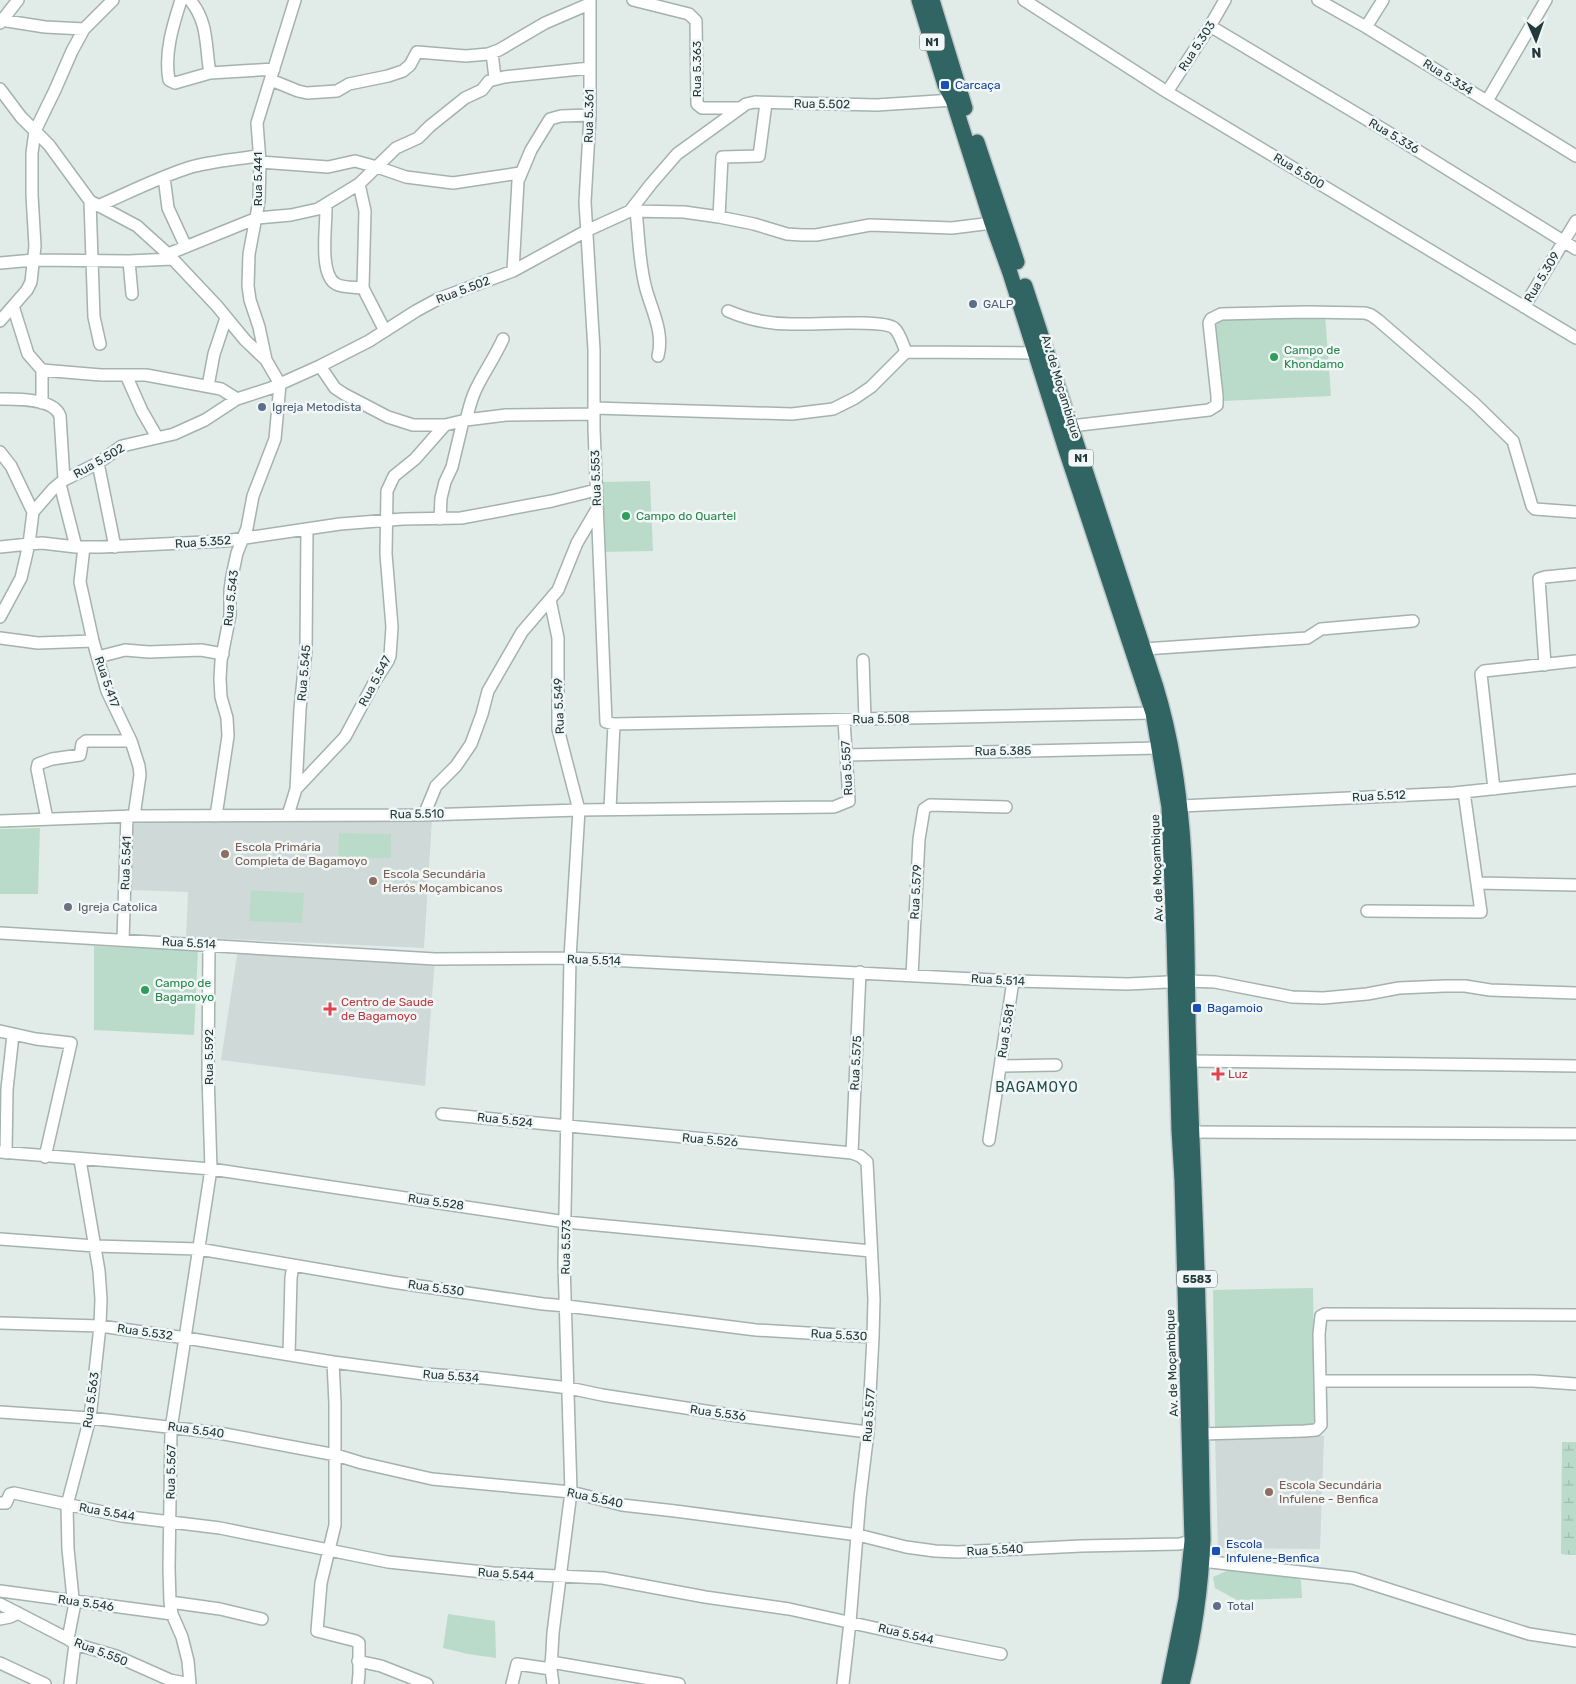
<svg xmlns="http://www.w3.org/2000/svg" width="1576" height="1684" font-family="Rubik,sans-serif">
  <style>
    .built { fill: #cfdad8 }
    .green { fill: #bbdbca }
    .wetland { fill: url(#wetland-marsh) }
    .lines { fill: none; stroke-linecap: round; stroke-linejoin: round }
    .minor-casing { stroke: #a4b2b0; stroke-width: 14 }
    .highway-casing { stroke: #c1c8c8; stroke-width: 18 }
    .minor { stroke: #fff; stroke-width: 11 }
    .highway { stroke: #306564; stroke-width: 15 }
    .transit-dot { fill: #1a4fb4; stroke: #f1f7f6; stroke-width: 2 }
    .service-dot { fill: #5c6f8a; stroke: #f1f7f6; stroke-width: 2 }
    .leisure-dot { fill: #2e9e5b; stroke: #f1f7f6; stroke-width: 2 }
    .education-dot { fill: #8d6e63; stroke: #f1f7f6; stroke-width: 2 }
    .worship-dot { fill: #6b7280; stroke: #f1f7f6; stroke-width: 2 }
    .health-dot { fill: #e0444e; stroke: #f1f7f6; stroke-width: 2 }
    .labels { text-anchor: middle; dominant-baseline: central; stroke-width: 5; stroke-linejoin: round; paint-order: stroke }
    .shield { fill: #f1f7f6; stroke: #607372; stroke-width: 1 }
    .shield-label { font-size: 11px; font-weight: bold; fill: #223a39 }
    .street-label { font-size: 12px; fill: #223a39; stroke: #f1f7f6 }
    .transit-label { font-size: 12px; fill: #164399; stroke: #f1f7f6; text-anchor: start }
    .service-label { font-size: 12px; fill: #4e5e75; stroke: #f1f7f6; text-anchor: start }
    .leisure-label { font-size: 12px; fill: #27864d; stroke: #f1f7f6; text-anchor: start }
    .education-label { font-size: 12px; fill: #785e54; stroke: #f1f7f6; text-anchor: start }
    .worship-label { font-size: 12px; fill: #5b616d; stroke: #f1f7f6; text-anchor: start }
    .health-label { font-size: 12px; fill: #be3a42; stroke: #f1f7f6; text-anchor: start }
    .neighbourhood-label { font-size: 14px; letter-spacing: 1px; fill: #1f4b49; stroke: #f1f7f6 }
  </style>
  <defs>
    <pattern id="wetland-marsh" width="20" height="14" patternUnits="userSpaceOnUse" patternTransform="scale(1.25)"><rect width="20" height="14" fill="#bbdbca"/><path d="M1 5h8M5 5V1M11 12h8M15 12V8" fill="none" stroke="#a0bdae"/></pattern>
  </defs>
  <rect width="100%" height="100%" fill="#e1ebe8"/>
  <!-- built -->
  <path class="built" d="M132 818H432L424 948 186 937 188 892 130 890Z
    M238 949 435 959 425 1086 221 1060Z
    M1215 1436H1324L1320 1549 1218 1548Z"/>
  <!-- green -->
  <path class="green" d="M1325 314 1331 396 1224 401 1215 319Z
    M650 481 653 551 601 552 600 482Z
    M40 828 38 894H0V829Z
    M339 833 391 834V858H338Z
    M251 890 304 893 302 923 249 921Z
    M94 946 198 950 194 1035 94 1030Z
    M1313 1288 1315 1427 1215 1429 1213 1290Z
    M1231 1569 1288 1575 1301 1580 1302 1598 1237 1600 1215 1588 1213 1577Z
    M448 1614 495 1621 496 1658 468 1654 443 1648Z"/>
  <!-- wetland -->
  <path class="wetland" d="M1562 1442H1576V1555L1561 1554Z"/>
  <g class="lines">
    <!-- minor casing -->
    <g class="minor-casing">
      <path id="minor" d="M181 0C173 25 164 53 169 80L175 83 210 73
        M190 0C209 23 205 46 210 73L274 69
        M590 0V115L585 202 594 350V429L606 722 614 724 1153 713
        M633 0 689 14 696 21 697 104 702 108H739
        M1024 0 1167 92 1576 338
        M1318 0 1366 27 1576 156
        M0 20 45 27 84 29
        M0 23 18 0
        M1210 26 1386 131 1576 249
        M1366 27 1383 0
        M492 53 495 78
        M271 80 298 91 307 93 337 91 349 84 388 76 403 71 410 65 417 52 466 56 488 54 499 50 545 23 589 4
        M0 89 21 117 49 145 90 201 137 226 168 254 217 306 245 340 266 360 280 384 275 439 253 496 247 528 237 553 232 576 230 590V615L221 661 220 679 221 697 227 718 228 736 216 816
        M1167 92 1210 26 1225 0
        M1487 101 1546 0
        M260 162 328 167 355 161 377 167 406 177 453 183 520 173
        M164 177 168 208 186 247
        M359 184 365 211 363 288 385 331
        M90 201 94 317 100 344
        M326 204C327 223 318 274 336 284 343 288 355 287 363 288
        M98 206C128 193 159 177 191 167 213 161 236 159 259 156
        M630 211 684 212 719 217 754 224 787 234 802 235H816L870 225 952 228 992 223
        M636 211C639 237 639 264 646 289 652 311 664 332 658 356
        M719 217 722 157 759 156 766 103
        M168 254 257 218 291 215 318 209 359 184 396 148 418 138 430 126 465 98 482 90 489 81 504 77 590 68
        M129 261 132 294
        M0 263 34 260 129 261 172 259
        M513 271 518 181 531 150 550 119 561 116 590 115
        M13 306 28 354 42 370 101 375H146L162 378 221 389 237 399
        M1524 307 1576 221
        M728 311C749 320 769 324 791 324 810 325 882 319 894 328 900 333 903 345 906 352
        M0 321 27 290 31 282 35 246 32 195V153L35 131 55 90 72 51 84 29 113 0
        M266 360 259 327 250 300 248 286 249 254 259 201 260 162 257 123 295 0
        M320 366 335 388 344 394 388 417 413 425H445L466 420 506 415 594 414
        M42 370V403
        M126 375 142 411 157 437
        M208 386 214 354 226 318
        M0 399C17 399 54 398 60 416L64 480
        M594 408 792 414 833 409 855 398 871 387 906 352 1035 353
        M466 420C469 409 471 399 476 389 484 372 495 357 503 339
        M1071 426 1209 410 1217 405V396L1209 323 1211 319 1221 314 1307 312 1365 313 1371 315 1378 320 1474 403 1513 441 1532 506 1535 509 1576 512
        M0 452 11 466 33 512
        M98 463 115 547
        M60 484 76 547
        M440 519 441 498 445 482 452 467 463 421
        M0 547 29 544 33 512 53 489 64 480 98 463 122 446 174 434 205 420 237 399 271 388 320 366 369 341 416 311 438 299 513 271 586 231 630 211 651 184 677 154 746 104 755 102 877 105 953 100
        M84 547 80 582 93 641 107 691 131 741 139 766 140 775 134 816
        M550 600 558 638V729L579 810 570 958 564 1263 571 1492 553 1633 551 1669 553 1684
        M0 617 21 578 29 544 42 543 76 547H101L225 541 340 524 403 519 461 518 552 501 596 490
        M0 638 38 643 93 641
        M1144 649 1307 638 1321 629 1413 621
        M98 657 125 650 149 652 201 650 223 654
        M863 660 865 719
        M1545 665 1539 579 1545 577 1576 574
        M846 755 1159 748
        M296 789 345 737 375 681 388 661 390 656 392 627 386 554 387 491 394 476 415 459 445 425
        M1494 789 1481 674 1484 671 1576 661
        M1181 806 1454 793 1576 780
        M610 809 614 724
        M288 815 296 789 300 709 306 650 307 529
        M424 815 436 786 456 766 471 744 482 714 488 691 522 632 558 590 577 543 597 509
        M47 819 37 769 38 764 52 759 80 755 82 744 86 741H131
        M0 821 134 816 424 815 579 810 834 807 849 801 844 720
        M1477 883 1576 885
        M1367 911 1481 912 1464 792
        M0 933 435 959 570 958 1013 981 1128 984 1188 981 1215 982 1292 997 1323 998 1367 994 1399 988 1444 986H1465L1490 990 1576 993
        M123 940 127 816
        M912 976 919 839 924 809 930 805 1006 807
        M0 1031 36 1039 71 1043 45 1157
        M1190 1061 1576 1066
        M1001 1066 1056 1065
        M442 1114 852 1153 860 1156 867 1162 874 1299 873 1337 868 1432 860 1498 850 1622 843 1684
        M1191 1132 1576 1134
        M989 1140 1013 981
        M0 1152 211 1169 566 1222 871 1251
        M6 1153 7 1089 13 1035
        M852 1153 860 972
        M0 1239 95 1246 199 1249 392 1282 543 1304 567 1306 756 1330 873 1337
        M0 1323 100 1326 186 1338 333 1362 424 1374 484 1378 569 1388 602 1395 731 1415 868 1432
        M289 1355 291 1278 293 1265
        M333 1362 335 1403V1525L321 1583 317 1631 356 1641 359 1643V1674L358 1684
        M1321 1381H1533L1576 1384
        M0 1412 90 1418 219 1433 336 1455 362 1463 432 1479 571 1492 622 1505 675 1511 858 1535 906 1547 935 1551 958 1552 1081 1546 1179 1544 1192 1541
        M1201 1434 1304 1431 1316 1430 1321 1425 1319 1334 1321 1316 1325 1314 1576 1315
        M0 1503H6L10 1494 14 1493 122 1516 220 1528 388 1562 493 1573 603 1578 705 1597 789 1609 925 1639 1001 1654
        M1202 1561 1353 1578 1529 1634 1576 1641
        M0 1591 172 1614
        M170 1602 220 1609 262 1619
        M0 1604 68 1639 75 1644 116 1656 170 1680 190 1684
        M0 1619 10 1617 18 1613
        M68 1639 74 1608 68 1549 67 1505 90 1418 100 1326 101 1299 99 1271 80 1160
        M358 1661 381 1666 427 1684
        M551 1662 679 1684
        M0 1663 45 1684
        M70 1684 75 1644
        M190 1684 188 1661 182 1637 172 1614 170 1602 169 1569 171 1429 211 1169 208 1074 209 944
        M512 1684 517 1664 551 1669"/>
    </g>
    <!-- highway casing -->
    <g class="highway-casing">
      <path id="highway" d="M919 0 945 85 953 100 992 223 1010 273 1066 450 1153 713 1169 807 1174 936 1179 1130 1182 1180 1192 1541 1186 1599 1169 1684
        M932 0 965 108
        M977 142 1017 262
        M1025 286 1156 687C1189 795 1186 907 1188 1019 1190 1115 1196 1211 1198 1307 1201 1384 1201 1462 1203 1539 1201 1587 1194 1637 1182 1684"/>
    </g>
    <!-- minor -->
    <use href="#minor" class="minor"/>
    <!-- highway -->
    <use href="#highway" class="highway"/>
  </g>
  <!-- markers -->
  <g class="transit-dot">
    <rect x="940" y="80" width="10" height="10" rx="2.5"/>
    <rect x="1192" y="1003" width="10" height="10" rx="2.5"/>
    <rect x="1211" y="1546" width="10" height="10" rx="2.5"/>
  </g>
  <g class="service-dot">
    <circle cx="973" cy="304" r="5"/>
    <circle cx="262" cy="407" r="5"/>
    <circle cx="1217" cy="1606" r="5"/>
  </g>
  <g class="leisure-dot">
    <circle cx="1274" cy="357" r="5"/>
    <circle cx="626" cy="516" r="5"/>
    <circle cx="145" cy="990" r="5"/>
  </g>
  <g class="education-dot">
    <circle cx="225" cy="854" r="5"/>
    <circle cx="373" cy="881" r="5"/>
    <circle cx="1269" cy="1492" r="5"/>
  </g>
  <circle class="worship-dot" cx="68" cy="907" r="5"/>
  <g class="health-dot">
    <path d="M327.5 1001.5h5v5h5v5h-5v5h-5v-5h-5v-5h5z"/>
    <path d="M1215.5 1066.5h5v5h5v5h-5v5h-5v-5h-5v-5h5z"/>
  </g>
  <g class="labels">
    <!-- shield labels -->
    <g class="shield">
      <rect x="919.5" y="33.5" width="25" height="17" rx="4"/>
      <rect x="1068.5" y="449.5" width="25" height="17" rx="4"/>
      <rect x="1177" y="1270.5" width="40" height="17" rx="4"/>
    </g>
    <g class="shield-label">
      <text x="932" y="42">N1</text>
      <text x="1081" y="458">N1</text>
      <text x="1197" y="1279">5583</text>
    </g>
    <!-- street labels -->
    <g class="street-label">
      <text transform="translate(1197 46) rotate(-57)">Rua 5.303</text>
      <text transform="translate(697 69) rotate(-90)">Rua 5.363</text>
      <text transform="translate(1448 77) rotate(32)">Rua 5.334</text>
      <text transform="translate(822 104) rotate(1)">Rua 5.502</text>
      <text transform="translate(589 116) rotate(-89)">Rua 5.361</text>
      <text transform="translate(1394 136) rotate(31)">Rua 5.336</text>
      <text transform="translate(1299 171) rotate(31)">Rua 5.500</text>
      <text transform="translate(258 179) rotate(-90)">Rua 5.441</text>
      <text transform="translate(1542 277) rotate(-59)">Rua 5.309</text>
      <text transform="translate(463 290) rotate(-21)">Rua 5.502</text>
      <text transform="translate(1061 387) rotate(73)">Av. de Moçambique</text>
      <text transform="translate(99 461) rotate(-30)">Rua 5.502</text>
      <text transform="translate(596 478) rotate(-92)">Rua 5.553</text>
      <text transform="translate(203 542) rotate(-4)">Rua 5.352</text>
      <text transform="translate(231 598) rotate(-84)">Rua 5.543</text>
      <text transform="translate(304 673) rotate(-85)">Rua 5.545</text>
      <text transform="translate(375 681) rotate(-62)">Rua 5.547</text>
      <text transform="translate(107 682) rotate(71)">Rua 5.417</text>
      <text transform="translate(559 706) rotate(-92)">Rua 5.549</text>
      <text transform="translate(881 719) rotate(-1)">Rua 5.508</text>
      <text transform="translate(1003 751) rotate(-1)">Rua 5.385</text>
      <text transform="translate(847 768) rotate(-93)">Rua 5.557</text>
      <text transform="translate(1379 796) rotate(-3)">Rua 5.512</text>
      <text transform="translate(417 814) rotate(-1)">Rua 5.510</text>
      <text transform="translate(126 863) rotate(-88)">Rua 5.541</text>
      <text transform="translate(1157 868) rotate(-92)">Av. de Moçambique</text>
      <text transform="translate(916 892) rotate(-87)">Rua 5.579</text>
      <text transform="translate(189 943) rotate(3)">Rua 5.514</text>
      <text transform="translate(594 960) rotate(2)">Rua 5.514</text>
      <text transform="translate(998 980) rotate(3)">Rua 5.514</text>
      <text transform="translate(1006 1031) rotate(-81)">Rua 5.581</text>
      <text transform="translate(209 1057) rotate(-90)">Rua 5.592</text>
      <text transform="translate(856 1063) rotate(-87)">Rua 5.575</text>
      <text transform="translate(505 1120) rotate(6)">Rua 5.524</text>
      <text transform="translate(710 1140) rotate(5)">Rua 5.526</text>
      <text transform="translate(436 1202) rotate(8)">Rua 5.528</text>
      <text transform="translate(566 1247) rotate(-89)">Rua 5.573</text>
      <text transform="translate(436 1288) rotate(8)">Rua 5.530</text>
      <text transform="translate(145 1332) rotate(8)">Rua 5.532</text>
      <text transform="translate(839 1335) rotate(3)">Rua 5.530</text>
      <text transform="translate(1172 1363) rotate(-92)">Av. de Moçambique</text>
      <text transform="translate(451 1376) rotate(4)">Rua 5.534</text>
      <text transform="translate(91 1400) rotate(-82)">Rua 5.563</text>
      <text transform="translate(718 1413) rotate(8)">Rua 5.536</text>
      <text transform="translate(869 1415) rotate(-86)">Rua 5.577</text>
      <text transform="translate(196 1430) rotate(8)">Rua 5.540</text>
      <text transform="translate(171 1472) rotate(-89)">Rua 5.567</text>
      <text transform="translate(595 1498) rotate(12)">Rua 5.540</text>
      <text transform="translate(107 1512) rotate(10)">Rua 5.544</text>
      <text transform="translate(995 1550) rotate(-3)">Rua 5.540</text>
      <text transform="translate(506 1574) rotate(4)">Rua 5.544</text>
      <text transform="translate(86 1603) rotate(8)">Rua 5.546</text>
      <text transform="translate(906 1634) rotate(13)">Rua 5.544</text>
      <text transform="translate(101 1652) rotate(21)">Rua 5.550</text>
    </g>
    <!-- transit labels -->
    <g class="transit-label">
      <text x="955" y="85">Carcaça</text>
      <text x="1207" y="1008">Bagamoio</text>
      <text x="1226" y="1544">Escola<tspan x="1226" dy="14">Infulene-Benfica</tspan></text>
    </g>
    <!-- service labels -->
    <g class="service-label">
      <text x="983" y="304">GALP</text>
      <text x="272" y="407">Igreja Metodista</text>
      <text x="1227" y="1606">Total</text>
    </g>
    <!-- leisure labels -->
    <g class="leisure-label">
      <text x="1284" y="350">Campo de<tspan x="1284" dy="14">Khondamo</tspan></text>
      <text x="636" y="516">Campo do Quartel</text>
      <text x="155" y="983">Campo de<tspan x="155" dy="14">Bagamoyo</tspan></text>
    </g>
    <!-- education labels -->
    <g class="education-label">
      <text x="235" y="847">Escola Primária<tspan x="235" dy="14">Completa de Bagamoyo</tspan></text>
      <text x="383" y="874">Escola Secundária<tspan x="383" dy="14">Herós Moçambicanos</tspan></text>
      <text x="1279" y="1485">Escola Secundária<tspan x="1279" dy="14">Infulene - Benfica</tspan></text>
    </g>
    <!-- worship labels -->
    <g class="worship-label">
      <text x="78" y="907">Igreja Catolica</text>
    </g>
    <!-- health labels -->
    <g class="health-label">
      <text x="341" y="1002">Centro de Saude<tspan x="341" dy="14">de Bagamoyo</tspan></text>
      <text x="1228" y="1074">Luz</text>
    </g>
    <!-- neighbourhood labels -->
    <g class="neighbourhood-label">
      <text x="1037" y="1087">BAGAMOYO</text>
    </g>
  </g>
  <!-- north arrow -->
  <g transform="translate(1536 40) rotate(178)" stroke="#f1f7f6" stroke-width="4" paint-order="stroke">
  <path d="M0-4L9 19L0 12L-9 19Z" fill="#223a39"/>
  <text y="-8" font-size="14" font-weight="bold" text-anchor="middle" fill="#223a39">N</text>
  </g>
</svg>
